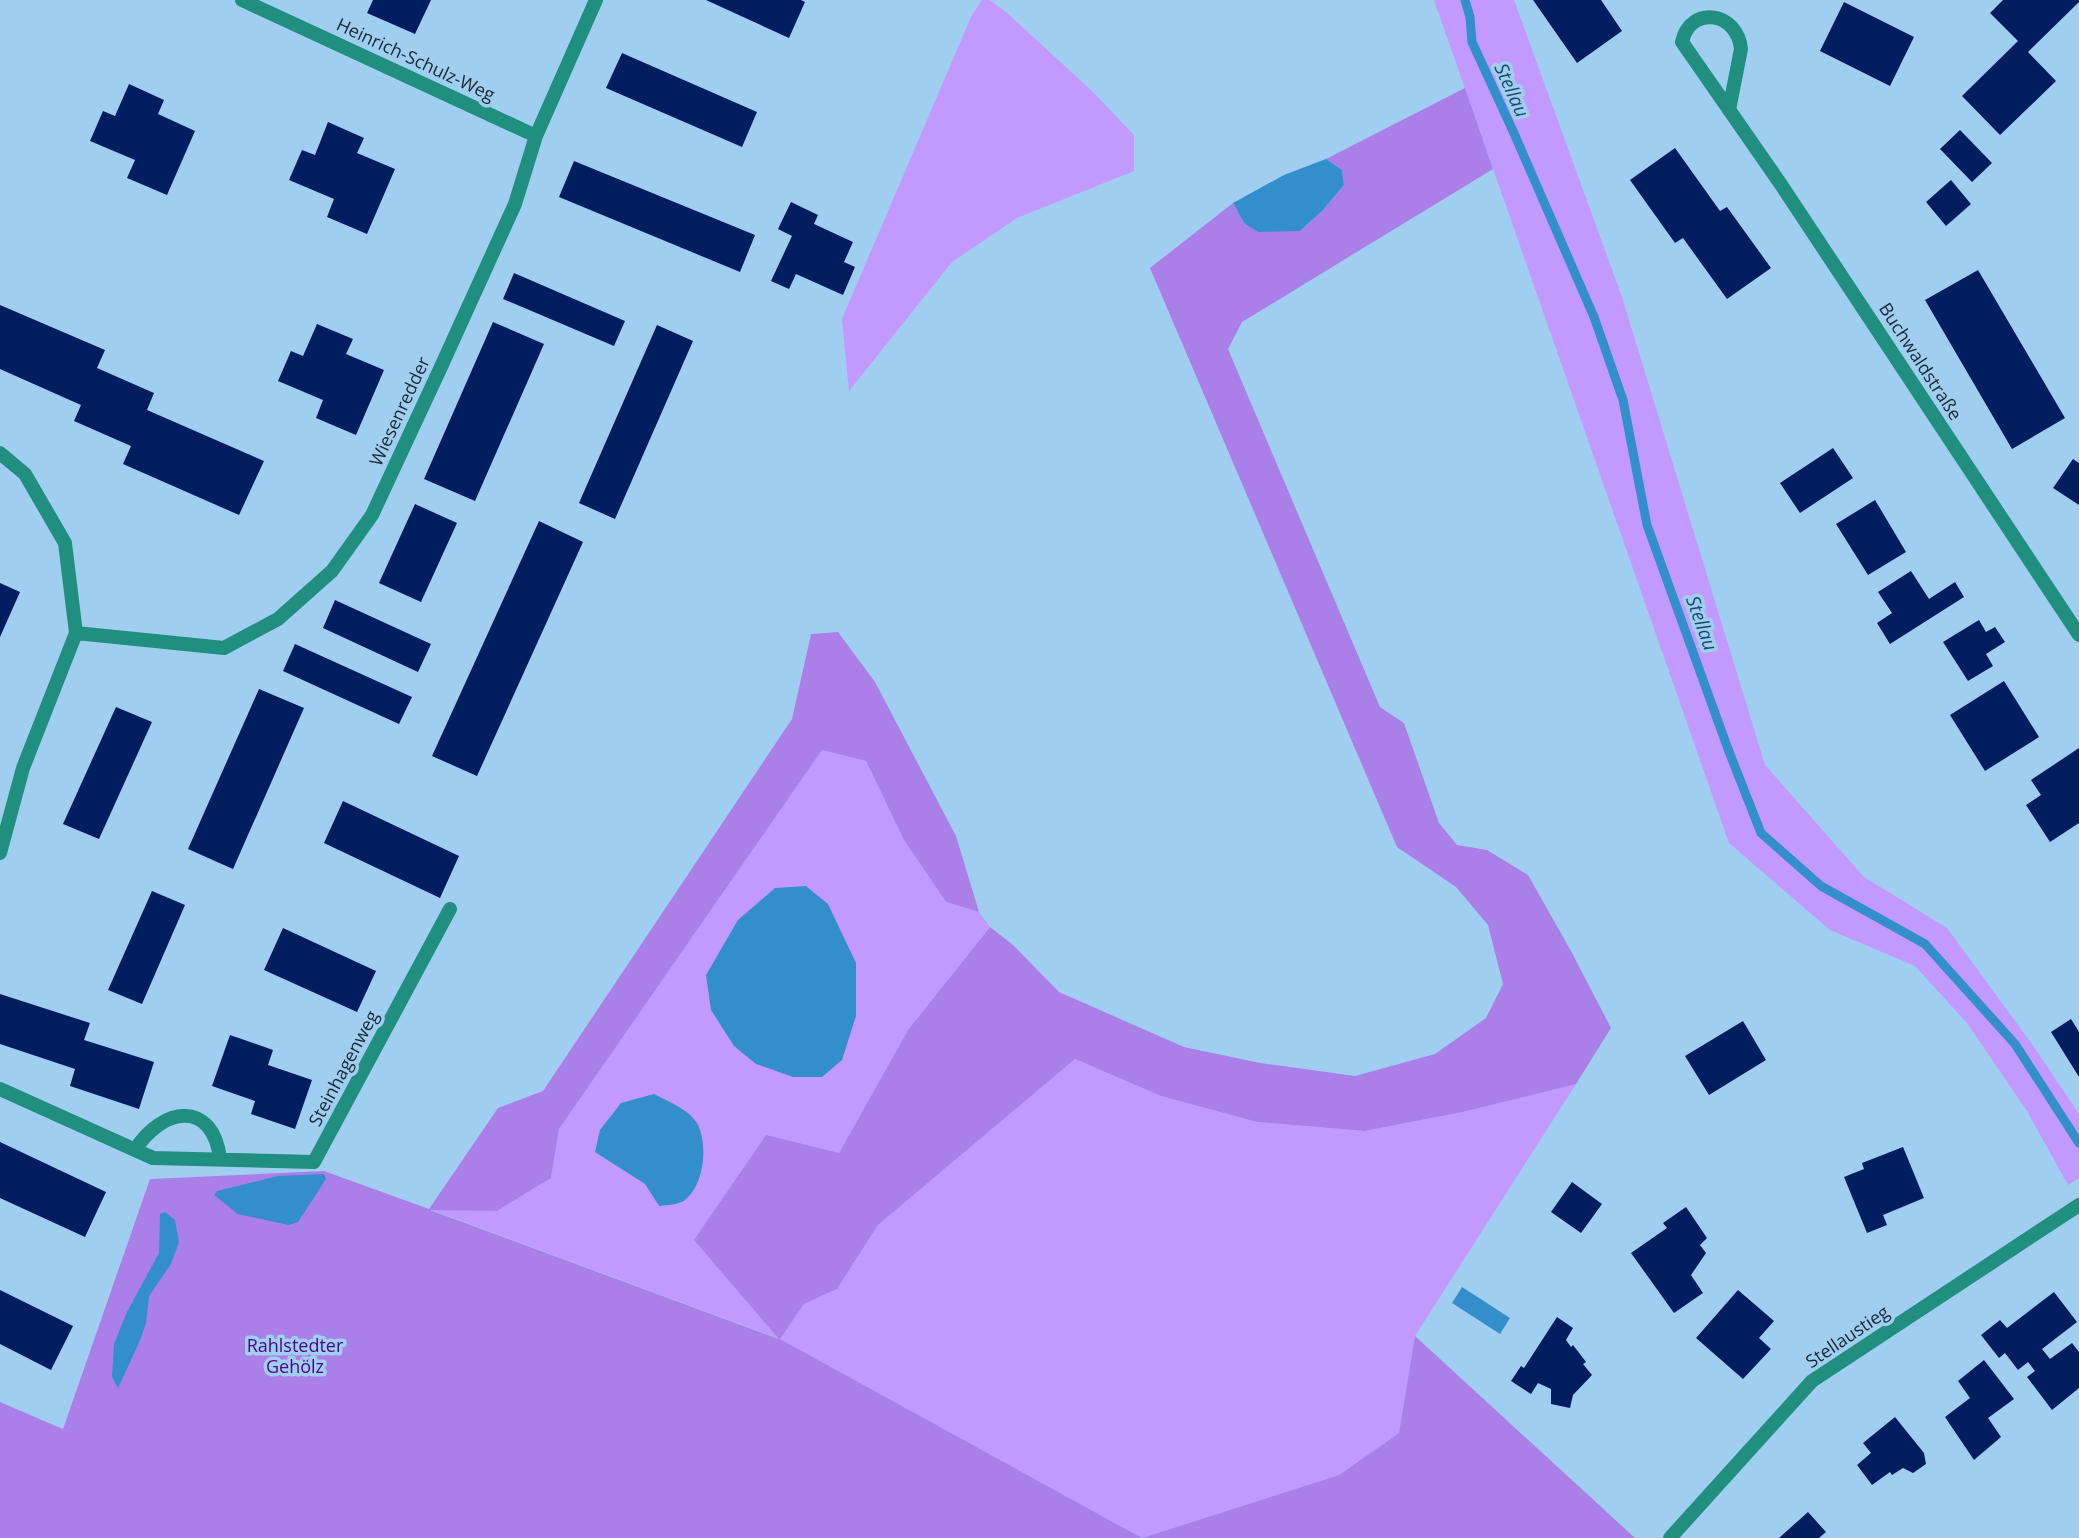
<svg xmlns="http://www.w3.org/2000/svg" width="2079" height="1538" font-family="'Open Sans',sans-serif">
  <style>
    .green { fill: #c299ff; fill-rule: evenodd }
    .forest { fill: #ab7fe8 }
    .water { fill: #328fcb }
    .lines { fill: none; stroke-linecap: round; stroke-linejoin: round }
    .stream { stroke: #328fcb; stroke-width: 9 }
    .building { fill: #001d60 }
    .minor { stroke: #218f80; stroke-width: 14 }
    .labels { text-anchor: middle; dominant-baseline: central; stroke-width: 7; stroke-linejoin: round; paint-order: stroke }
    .street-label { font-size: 18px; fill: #162936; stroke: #a0cef1 }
    .park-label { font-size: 18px; fill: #4e0087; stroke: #a0cef1 }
    .water-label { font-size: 19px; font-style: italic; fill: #1a4a6a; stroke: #a0cef1 }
  </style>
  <rect width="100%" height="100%" fill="#a0cef1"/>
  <!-- green -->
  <path class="green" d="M982 0H990L1008 14 1092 91 1134 135V171L1017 218 952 262 849 391 842 319 971 17Z
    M1434 0H1514L1622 297 1765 765 1864 877 1947 928 2032 1044 2079 1114V1178L2068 1185 2027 1111 1967 1023 1915 966 1830 930 1729 843Z
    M822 750 866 761 904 840 946 902 979 912 990 927 908 1030 839 1153 780 1338 804 1304 837 1289 878 1225 1075 1059 1161 1096 1257 1122 1363 1131 1463 1112 1576 1084 1415 1336 1399 1433 1339 1475 1142 1538 780 1339 429 1209 497 1211 551 1178 559 1129ZM615 1164 683 1203 659 1206 645 1184Z"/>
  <!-- forest -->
  <path class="forest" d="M1465 88 1493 169 1242 322 1228 349 1380 707 1404 723 1439 823 1457 845 1487 850 1528 875 1571 951 1611 1028 1576 1084 1463 1112 1364 1131 1257 1122 1161 1096 1075 1059 878 1225 837 1289 804 1304 780 1339 1142 1538 1339 1475 1399 1433 1415 1336 1635 1538H0V1402L63 1429 150 1179 324 1171 429 1209 498 1108 543 1091 792 719 811 634 838 632 875 682 956 836 979 912 946 902 904 840 866 761 822 750 559 1129 551 1178 497 1211 430 1210 779 1339 694 1240 766 1135 839 1153 908 1030 990 927 1013 945 1059 992 1184 1047 1260 1063 1355 1076 1435 1054 1486 1018 1503 984 1488 925 1456 887 1397 847 1150 268 1233 203 1244 223 1300 231 1323 210 1344 185 1342 170 1326 159Z"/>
  <!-- water -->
  <path class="water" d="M1326 159 1342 170 1344 185 1323 210 1300 231 1258 232 1244 223 1233 203 1284 175Z
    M806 886 828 904 856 963V1016L842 1060 822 1077H793L756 1064 734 1046 711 1010 706 975 738 920 775 888Z
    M654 1094C667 1101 691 1110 698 1125 708 1146 704 1185 685 1200 679 1205 667 1205 659 1206L645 1184 595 1152 600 1130 621 1103Z
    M324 1174 326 1179 298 1222 289 1225 238 1214 214 1195 217 1191 278 1176Z
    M165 1212 175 1220 179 1242 171 1264 149 1296 146 1323 139 1343 118 1388 112 1377 114 1344 127 1312 159 1253 160 1214Z
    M1462 1287 1510 1318 1500 1334 1452 1303Z"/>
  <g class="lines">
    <!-- stream -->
    <path class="stream" d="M1465 0 1470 17 1472 42 1513 131 1594 317 1623 400 1647 525 1728 749 1761 833 1821 886 1925 944 2015 1044 2079 1143"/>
  </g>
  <!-- building -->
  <path class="building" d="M373 0H431L415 34 367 13Z
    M706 0H801L805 2 789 38Z
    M1533 0H1601L1622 31 1577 63Z
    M2003 0H2079V2L2028 52 2056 81 2000 135 1962 96 2018 41 1990 13Z
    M1844 2 1914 37 1890 86 1820 51Z
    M622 53 757 112 742 147 606 88Z
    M129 84 164 100 158 114 195 131 167 195 127 178 135 160 90 141 103 111 115 116Z
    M328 122 364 138 357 153 395 169 367 234 327 217 334 199 289 180 302 150 315 155Z
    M1960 130 1992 163 1972 182 1940 149Z
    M1675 148 1720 211 1727 207 1771 268 1727 299 1683 238 1675 243 1630 180Z
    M574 161 755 235 740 272 559 197Z
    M1951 180 1971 204 1946 226 1926 202Z
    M791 202 818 215 814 224 853 242 844 262 855 267 843 295 796 274 789 289 771 281 792 236 778 229Z
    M1978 270 2065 418 2012 449 1925 300Z
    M514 273 625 321 614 346 503 299Z
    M0 305 105 350 97 368 154 393 147 410 264 461 239 515 123 464 131 446 74 421 81 405 0 369Z
    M493 322 544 344 475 501 424 479Z
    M317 324 353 339 346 354 384 370 356 435 316 418 323 400 278 381 291 351 303 356Z
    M657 325 693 341 615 519 579 503Z
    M1833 448 1853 478 1800 513 1780 483Z
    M2073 459 2079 463V505L2053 488Z
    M1875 500 1906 552 1868 575 1836 524Z
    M415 504 457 523 421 602 379 583Z
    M539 521 583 542 477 776 432 756Z
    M1911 571 1929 599 1955 582 1964 597 1890 644 1877 623 1892 613 1878 592Z
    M0 583 20 592 0 637Z
    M335 600 431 644 418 672 323 628Z
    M1979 620 1986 632 1995 627 2005 642 1986 654 1993 666 1968 681 1943 642Z
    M295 644 412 697 399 724 283 671Z
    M2004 681 2039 737 1985 771 1950 715Z
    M259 689 304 708 233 869 188 849Z
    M116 707 152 722 99 839 63 824Z
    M2079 748V823L2050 842 2026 805 2041 795 2031 780Z
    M343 801 459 856 440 898 324 843Z
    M152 891 185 905 142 1004 108 990Z
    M283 928 376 971 357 1012 264 970Z
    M0 994 90 1023 84 1040 154 1062 139 1109 70 1086 75 1069 0 1044Z
    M2071 1019 2079 1032V1077L2051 1032Z
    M1743 1021 1766 1060 1709 1095 1685 1056Z
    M230 1035 273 1050 268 1065 312 1080 295 1129 251 1114 255 1101 212 1086Z
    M0 1142 106 1192 85 1237 0 1198Z
    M1903 1147 1924 1198 1883 1215 1887 1225 1867 1233 1844 1177 1864 1169 1862 1163Z
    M1572 1182 1602 1204 1581 1233 1551 1212Z
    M1686 1207 1707 1238 1700 1245 1706 1253 1691 1275 1703 1293 1674 1313 1631 1253 1667 1228 1663 1223Z
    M0 1290 73 1326 51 1370 0 1344Z
    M1738 1290 1774 1321 1759 1338 1771 1349 1743 1379 1696 1338Z
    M2054 1292 2077 1322 2042 1349 2050 1359 2072 1343 2079 1352V1388L2052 1410 2027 1377 2035 1371 2028 1362 2018 1370 2005 1353 1999 1358 1981 1335 2000 1320 2007 1328Z
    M1557 1317 1573 1328 1566 1340 1571 1347 1573 1345 1586 1362 1583 1364 1592 1375 1573 1395 1570 1408 1551 1404V1389L1538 1383 1531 1394 1511 1381 1521 1366 1524 1368Z
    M1984 1360 2014 1399 1988 1418 2001 1437 1974 1460 1945 1417 1970 1398 1958 1381Z
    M1895 1417 1924 1453 1926 1464 1913 1473 1903 1468 1892 1475 1890 1472 1872 1485 1857 1465 1871 1453 1863 1443Z
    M1808 1512 1826 1532 1819 1538H1779Z"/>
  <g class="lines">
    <!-- minor -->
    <path class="minor" d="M242 0 536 136
      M1729 110 1741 49C1737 11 1690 5 1682 42L1782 186 2079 635
      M0 453 25 474 65 543 76 633 23 768 0 853
      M76 633 224 648 278 619 332 571 372 515 440 369 515 204 536 136 596 0
      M0 1089 153 1158 314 1162 450 909
      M135 1150C162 1107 213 1099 220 1159
      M1670 1538 1812 1381 2079 1205"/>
  </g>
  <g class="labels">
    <!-- street labels -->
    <g class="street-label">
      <text transform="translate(416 59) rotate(25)">Heinrich-Schulz-Weg</text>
      <text transform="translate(1921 361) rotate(57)">Buchwaldstraße</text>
      <text transform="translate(399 411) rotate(-65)">Wiesenredder</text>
      <text transform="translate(343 1068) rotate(-62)">Steinhagenweg</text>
      <text transform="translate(1847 1336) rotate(-34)">Stellaustieg</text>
    </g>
    <!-- park labels -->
    <g class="park-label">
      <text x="295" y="1345">Rahlstedter<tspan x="295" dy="21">Gehölz</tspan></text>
    </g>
    <!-- water labels -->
    <g class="water-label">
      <text transform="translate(1512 90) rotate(66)">Stellau</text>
      <text transform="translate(1702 623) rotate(70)">Stellau</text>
    </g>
  </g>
</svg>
